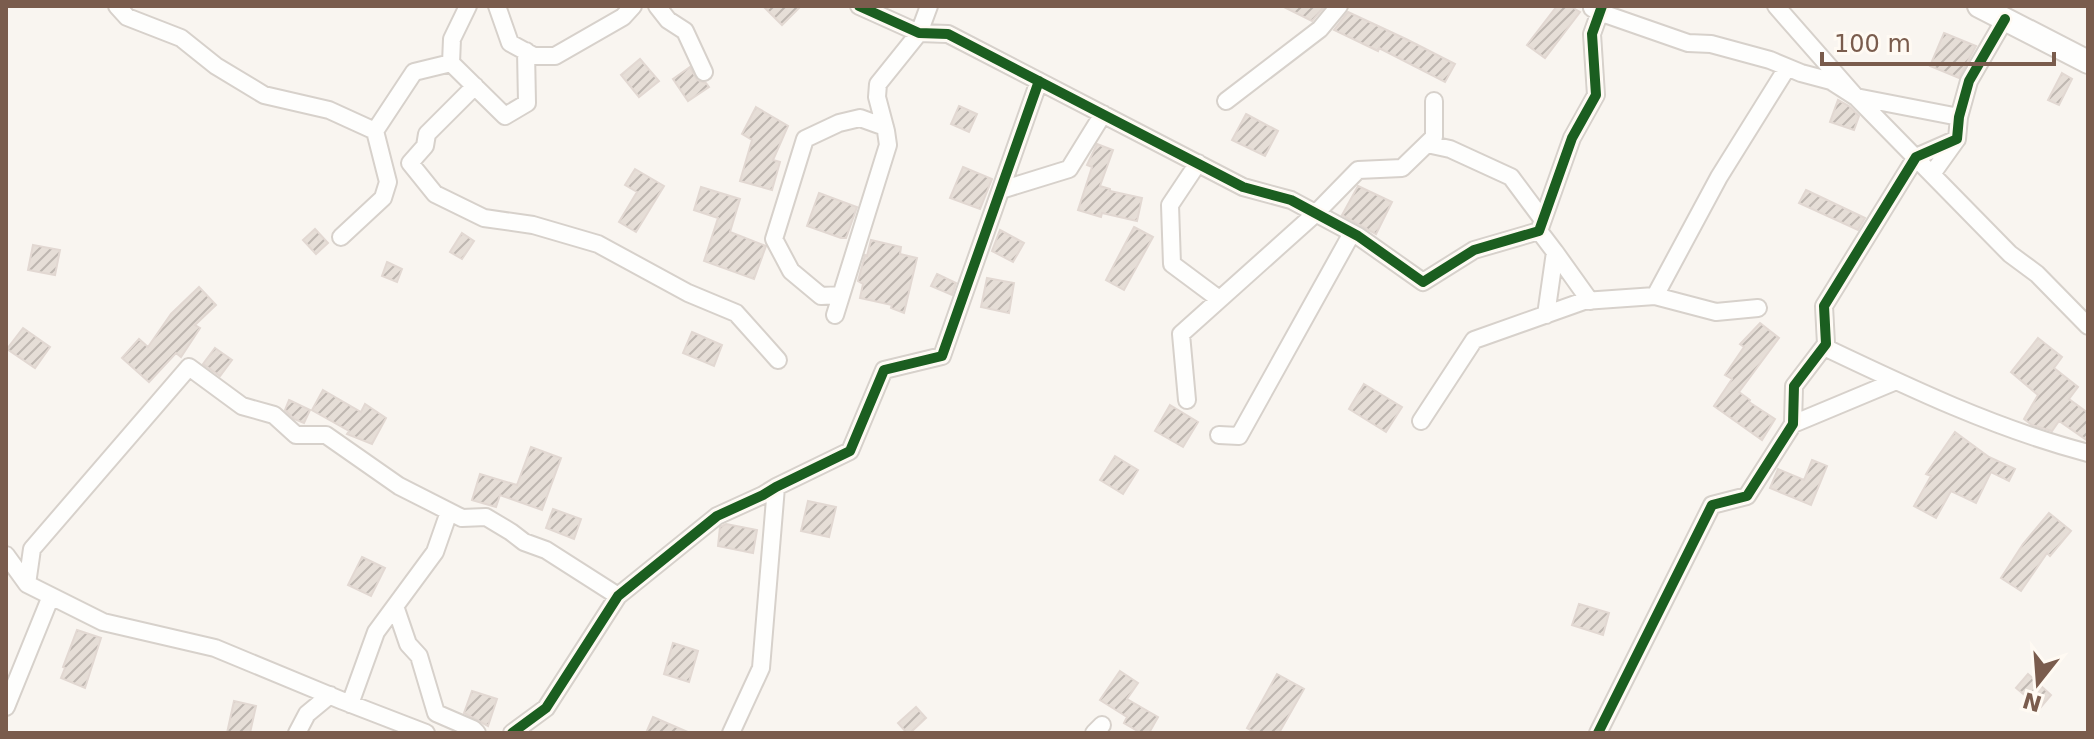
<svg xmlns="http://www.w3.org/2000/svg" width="2094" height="739" font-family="'DejaVu Sans',sans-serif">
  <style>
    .building { fill: url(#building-hatch); stroke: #e2d8d2; stroke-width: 2 }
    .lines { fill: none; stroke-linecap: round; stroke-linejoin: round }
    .minor-casing { stroke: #d7d1cb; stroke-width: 20 }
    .tertiary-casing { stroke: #d7d1cb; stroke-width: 26 }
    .minor { stroke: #fefefd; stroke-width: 16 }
    .tertiary { stroke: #fefefd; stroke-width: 22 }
    .cycleway-casing { stroke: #fffaf3; stroke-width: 15 }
    .cycleway { stroke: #1b5e20; stroke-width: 10 }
  </style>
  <defs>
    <pattern id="building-hatch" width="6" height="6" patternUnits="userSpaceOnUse" patternTransform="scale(2)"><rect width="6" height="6" fill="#e6ded7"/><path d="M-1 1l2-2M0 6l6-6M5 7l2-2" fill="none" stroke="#bfb7b1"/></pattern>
  </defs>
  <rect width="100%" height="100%" fill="#f9f5f0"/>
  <!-- building -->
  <path class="building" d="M763 6H801L782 25Z
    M1282 6H1325L1312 21Z
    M1557 6H1570L1580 12 1545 58 1527 45Z
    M1348 12 1406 39 1455 64 1445 82 1379 48 1378 51 1334 30Z
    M1944 33 1976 46 1959 78 1930 66Z
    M640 59 659 81 639 97 621 75Z
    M690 67 697 80 706 83 709 87 688 101 673 79Z
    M2062 73 2072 79 2059 105 2048 100Z
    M1838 100 1849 106 1859 116 1854 130 1830 122Z
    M959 106 977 114 969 132 951 124Z
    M756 107 788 126 773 160 780 162 772 190 740 181 752 140 742 134Z
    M1246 114 1278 131 1265 156 1232 140Z
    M1097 144 1113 150 1100 186 1110 189V191L1142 198 1137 221 1102 213 1101 217 1078 210 1092 167 1087 165Z
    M963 167 992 179 980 209 950 198Z
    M635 169 664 186 636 232 619 222 637 192 625 185Z
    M1358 186 1392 202 1376 234 1342 215Z
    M701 187 740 199 730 232 766 246 754 279 704 261 718 218 694 210Z
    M1806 190 1865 218 1858 230 1799 203Z
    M819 193 857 207 846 238H841L807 226Z
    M1134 227 1153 237 1124 290 1106 280Z
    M315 229 328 243 316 254 303 240Z
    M1000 230 1024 243 1013 262 992 251Z
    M462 233 474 241 462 259 450 252Z
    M871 240 901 247 900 254 917 258 904 313 891 308 892 305 860 298 863 284 858 281 865 255 867 256Z
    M33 245 60 250 55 275 28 270Z
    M387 262 402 269 397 282 382 276Z
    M937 274 956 283 952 295 931 286Z
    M987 278 1014 283 1009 313 981 307Z
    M199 287 216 305 195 325 200 328 181 357 176 353 149 382 122 358 139 339 148 347 171 314Z
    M1760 323 1779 338 1739 392 1750 400 1749 402 1775 419 1762 440 1714 406 1732 379 1725 375 1744 347 1740 344Z
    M23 328 50 347 35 368 7 349Z
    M692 332 722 345 714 366 683 353Z
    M2038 338 2062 357 2054 368 2078 387 2069 399 2088 413V441L2059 421 2052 431 2032 425 2024 419 2038 395 2011 372Z
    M215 348 232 360 220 376 203 364Z
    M1364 384 1402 407 1386 432 1349 409Z
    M323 390 361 412 365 404 386 418 372 444 347 434 349 431 312 410Z
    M289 400 310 410 304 423 294 419 285 410Z
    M1170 405 1198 422 1183 447 1155 431Z
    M1955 432 1989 457 2015 469 2009 481 1991 472 1976 503 1951 491 1936 518 1914 506 1931 476 1926 474Z
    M531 447 561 458 542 510 500 495 496 507 472 500 480 474 517 485Z
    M1115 456 1138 470 1123 494 1100 480Z
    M1812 460 1827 466 1811 505 1770 488 1778 469 1804 480Z
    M808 501 836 507 829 537 801 531Z
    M553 509 581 519 574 539 546 528Z
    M2049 513 2071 531 2050 556 2047 553 2021 591 2001 578 2023 544Z
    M726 524 757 530 753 553 718 546 720 527Z
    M362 557 385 568 371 596 348 585Z
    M1579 604 1609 613 1603 635 1572 625Z
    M77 630 101 638 85 688 61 678 65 668 63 667Z
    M673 643 698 651 689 682 664 674Z
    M1120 671 1138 683 1127 699 1158 717 1149 733H1141L1124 723 1127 717 1100 700Z
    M1277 674 1304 689 1279 733H1256L1247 728Z
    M2028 674 2051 695 2040 708 2016 688Z
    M472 691 497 699 488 726 464 713Z
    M234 701 256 706 250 733H227Z
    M916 707 926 718 910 733H907L898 723Z
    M653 717 690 733H646Z"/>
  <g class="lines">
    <!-- minor casing -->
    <g class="minor-casing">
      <path id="minor" d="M117 6 127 17 181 38 216 66 264 95 329 110 375 131
        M497 6 510 43 534 56H555L623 17 633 6
        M657 6 668 20 685 31 704 72
        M859 6 919 33 948 34 1243 187 1291 200 1358 236 1423 282 1474 250 1539 231 1572 138 1596 95 1592 34 1602 6
        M1776 6 1856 97 2010 254 2037 274 2088 326
        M1592 8 1599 12 1688 43 1711 44 1770 60 1801 73 1831 81 1856 97 1959 117
        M451 63 505 116 527 103 526 51
        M475 86 427 134 425 146 410 163 435 194 484 218 533 225 598 244 688 293 736 313 778 360
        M1226 101 1320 29 1339 6
        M1427 144 1450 149 1511 177 1543 220
        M1198 163 1170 205 1172 264 1219 299
        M1932 174 1957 139
        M1001 190 1069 169 1103 114
        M1539 231 1555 252 1546 315
        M341 237 383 198 388 182 375 131 414 72 451 63 452 39 468 6
        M1555 252 1590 301
        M841 295 821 296 791 271 774 239 805 139 839 123 860 118 885 127
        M1655 296 1719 177 1787 68
        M835 315 888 145 886 131 877 97 878 84 919 33 929 6
        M1824 347C1910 388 1996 429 2088 453
        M1187 400 1181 334 1316 213 1358 170 1402 168 1434 137V101
        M1421 421 1474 340 1584 301 1655 296 1716 312 1758 308
        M1793 424 1896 381
        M1219 435 1239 436 1352 233
        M6 555 27 584 103 622 215 648 343 701 426 733
        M27 584 32 549 189 367 242 406 274 415 296 435H326L399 486 462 518 486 517 511 532 524 542 546 550 618 596
        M395 606 408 644 419 656 436 713 473 729 477 733
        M350 704 376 632 435 552 449 512
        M6 707 51 596
        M297 733 307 714 330 695
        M512 733 546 708 618 596 717 516 763 495 776 487 850 451 884 370 942 356 1039 81
        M731 733 761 668 776 487
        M1094 733 1102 725
        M1598 733 1712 505 1747 496 1793 424 1794 386 1826 344 1824 306 1916 157 1957 139 1959 117 1969 81 2005 19"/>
    </g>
    <!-- tertiary casing -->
    <g class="tertiary-casing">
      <path id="tertiary" d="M1979 6 2088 62"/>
    </g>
    <!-- minor -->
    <use href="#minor" class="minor"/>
    <!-- tertiary -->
    <use href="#tertiary" class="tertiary"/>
    <!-- cycleway casing -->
    <g class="cycleway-casing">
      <path id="cycleway" d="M859 6 919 33 948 34 1243 187 1291 200 1358 236 1423 282 1474 250 1539 231 1572 138 1596 95 1592 34 1602 6
        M512 733 546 708 618 596 717 516 763 495 776 487 850 451 884 370 942 356 1039 81
        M1598 733 1712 505 1747 496 1793 424 1794 386 1826 344 1824 306 1916 157 1957 139 1959 117 1969 81 2005 19"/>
    </g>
    <!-- cycleway -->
    <use href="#cycleway" class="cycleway"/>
  </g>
  <!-- border -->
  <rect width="2094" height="739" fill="none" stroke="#7a5c4d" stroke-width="16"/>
  <!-- north arrow -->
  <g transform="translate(2038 683) rotate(197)" stroke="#fffaf3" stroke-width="6" paint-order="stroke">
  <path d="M0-6L14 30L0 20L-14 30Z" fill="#7a5c4d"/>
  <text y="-12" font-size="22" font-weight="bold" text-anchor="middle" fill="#7a5c4d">N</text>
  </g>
  <!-- scale -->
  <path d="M1822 52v12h232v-12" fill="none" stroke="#7a5c4d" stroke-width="4"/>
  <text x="1834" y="52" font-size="24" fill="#7a5c4d" stroke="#fffaf3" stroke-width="6" paint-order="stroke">100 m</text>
</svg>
